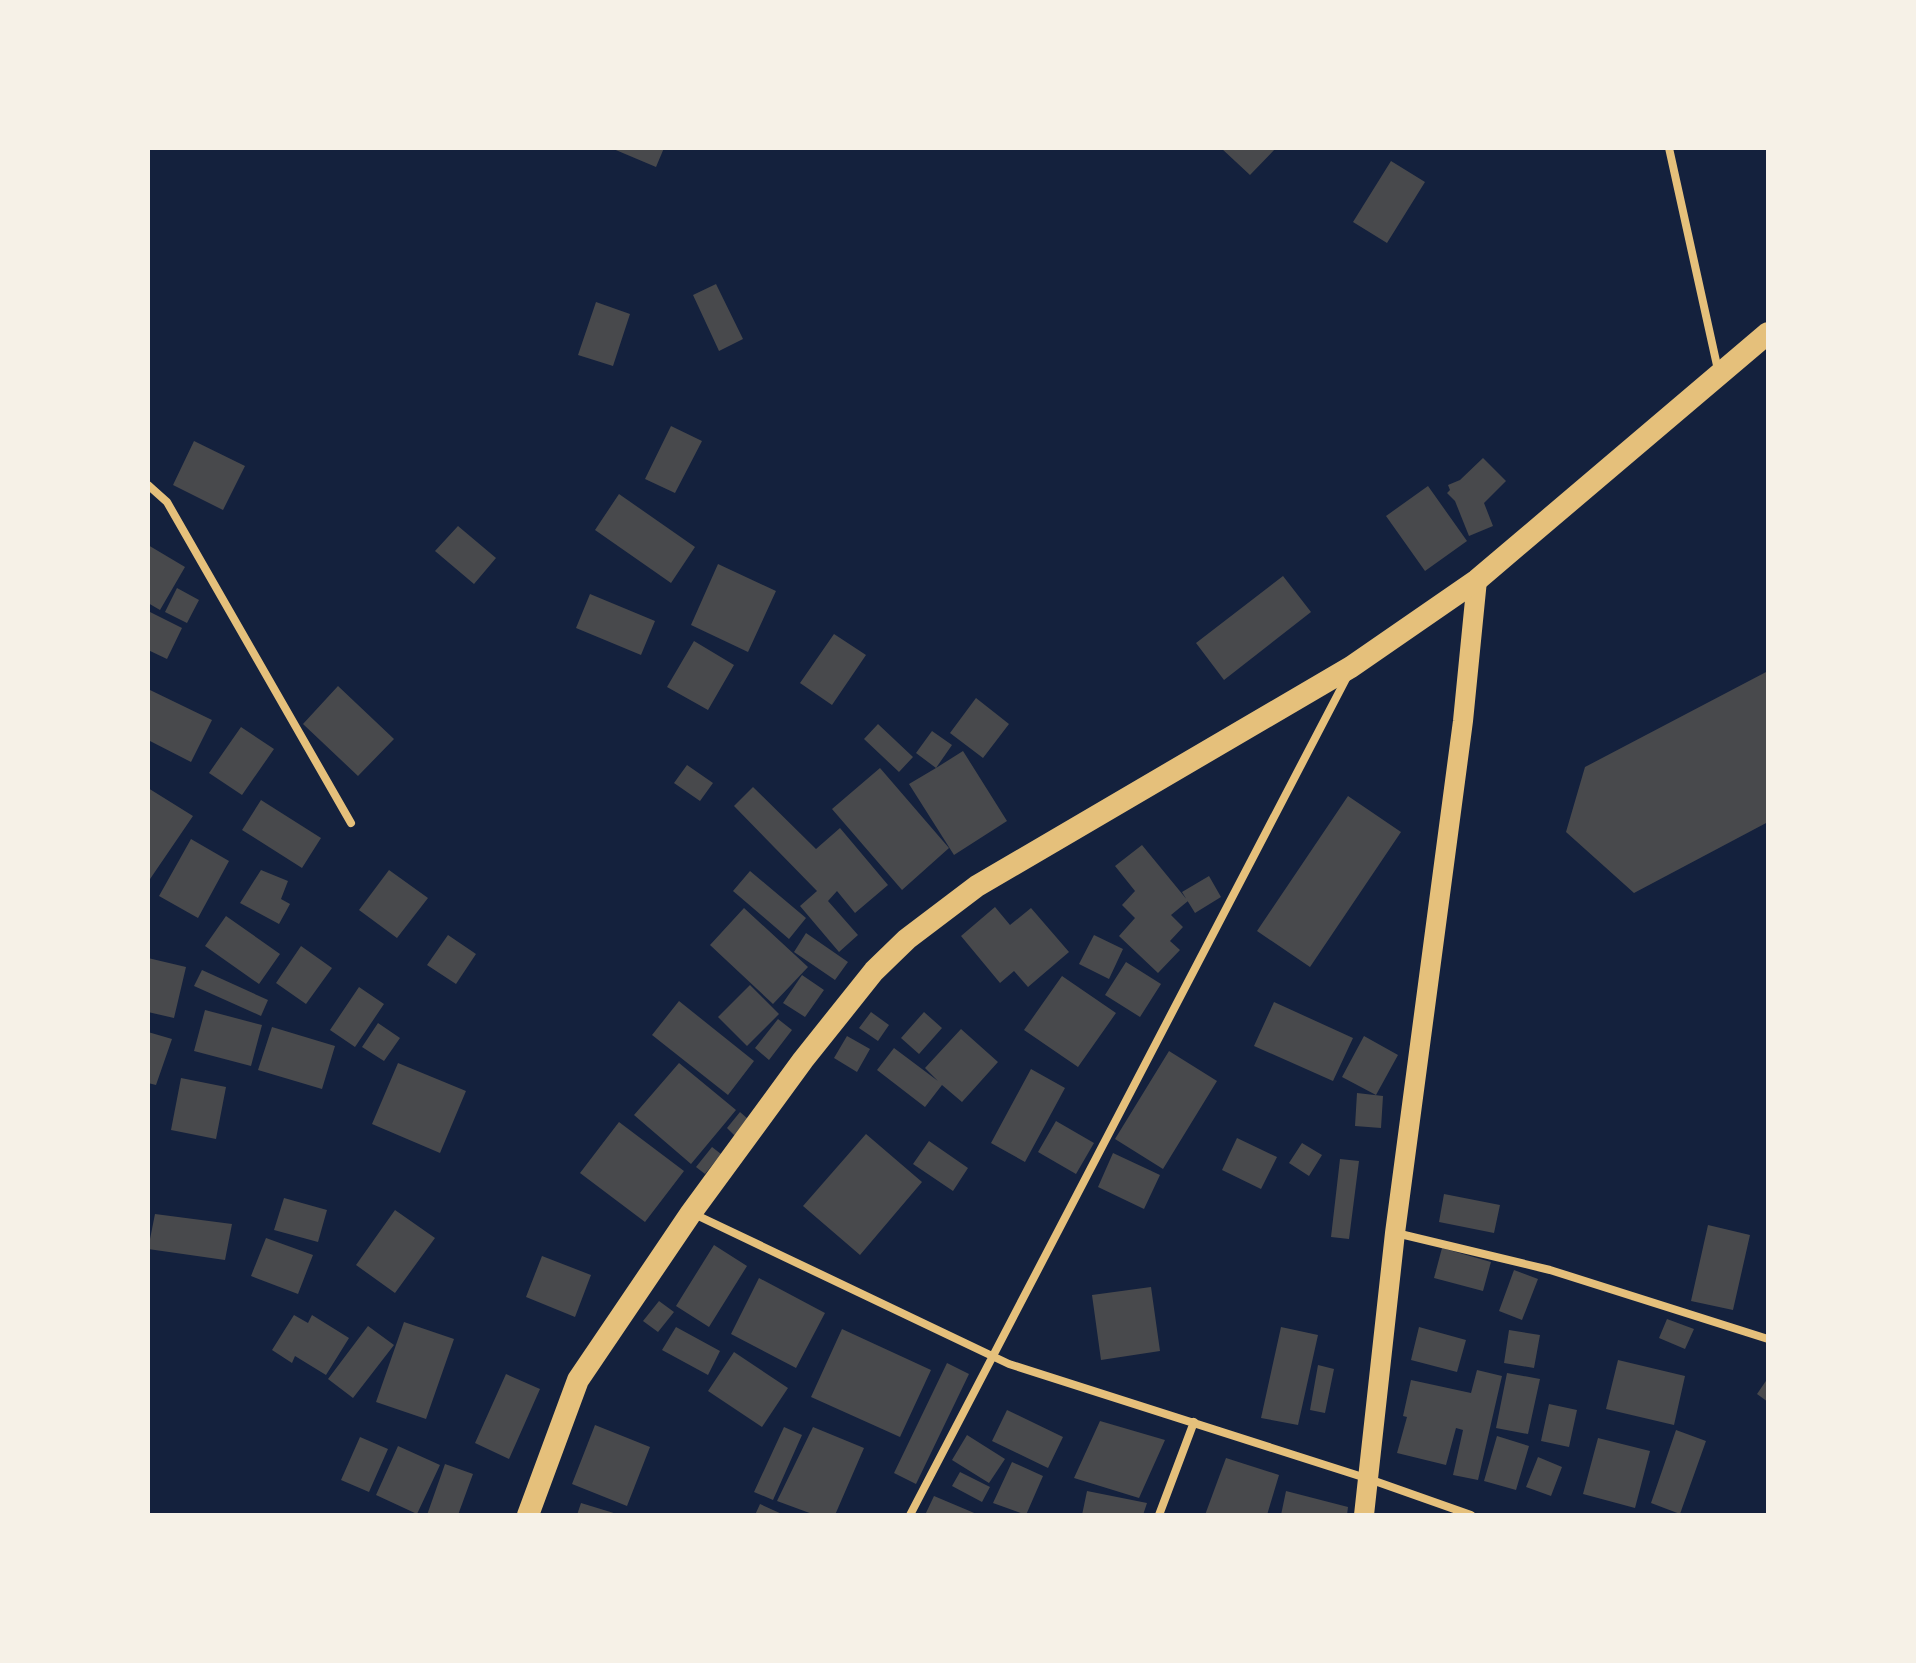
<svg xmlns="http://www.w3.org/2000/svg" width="1916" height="1663" font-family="'Fira Sans Condensed',sans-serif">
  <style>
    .building { fill: #48494c }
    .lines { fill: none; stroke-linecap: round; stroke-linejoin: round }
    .minor { stroke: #e5c07b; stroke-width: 8 }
    .primary { stroke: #e5c07b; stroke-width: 20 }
    .trunk { stroke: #e5c07b; stroke-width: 22 }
  </style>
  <rect width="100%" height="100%" fill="#14213d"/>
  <!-- building -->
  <path class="building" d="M611 148H664L656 167Z
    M1221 148H1276L1250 175Z
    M1391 161 1425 182 1387 243 1353 222Z
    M716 284 743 339 719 351 693 295Z
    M596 302 630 314 613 366 578 355Z
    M671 426 702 441 675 493 645 479Z
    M194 441 245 466 223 510 173 485Z
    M1483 458 1506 481 1484 503 1493 526 1469 536 1455 501 1447 493 1450 490 1448 485 1460 480Z
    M1428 486 1467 541 1425 571 1386 516Z
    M619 494 695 547 671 583 595 530Z
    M458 526 496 558 474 584 435 551Z
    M148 545 185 567 160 610 148 603Z
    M718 564 776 591 748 652 691 625Z
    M1283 576 1311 612 1224 680 1196 643Z
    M177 588 199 600 187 623 165 612Z
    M590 594 655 621 641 655 576 628Z
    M148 611 182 628 167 659 148 650Z
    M834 634 866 655 832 705 800 683Z
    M694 641 734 665 708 710 667 687Z
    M1768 671V822L1634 893 1566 832 1585 767Z
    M338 686 394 739 358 776 303 724Z
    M150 690 212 720 191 762 148 740Z
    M976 698 1009 724 983 758 950 733Z
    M878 724 913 757 899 772 864 739Z
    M241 727 274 749 242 795 209 773Z
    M932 731 952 745 936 768 963 751 1007 821 954 855 909 784 936 768 916 753Z
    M687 765 713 783 700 801 674 783Z
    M880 768 949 848 902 890 832 809Z
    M753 787 816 849 840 828 888 885 855 913 837 891 828 901 858 935 839 952 800 906 817 891 734 806Z
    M148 788 193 816 148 882Z
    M1348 796 1401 832 1310 967 1257 931Z
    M261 800 321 838 302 868 242 830Z
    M191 839 229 861 198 918 159 896Z
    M1142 845 1188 901 1171 915 1183 927 1170 941 1180 950 1158 973 1119 936 1135 918 1122 905 1135 891 1115 866Z
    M261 870 288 881 281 899 290 904 279 924 240 903Z
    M389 870 428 898 397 938 359 910Z
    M750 871 806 918 789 939 733 891Z
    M1209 876 1221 897 1195 913 1182 892Z
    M995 907 1010 925 1031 908 1069 952 1028 987 1014 971 1000 983 961 936Z
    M744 908 808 967 773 1004 710 945Z
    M226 916 280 954 259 984 205 946Z
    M806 933 848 962 835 980 794 952Z
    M448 935 476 954 456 984 427 965Z
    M1094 935 1123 949 1109 979 1079 964Z
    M301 946 332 968 306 1004 276 983Z
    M148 958 186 967 174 1018 148 1012Z
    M1126 962 1161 984 1140 1017 1105 995Z
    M202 970 268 1000 261 1016 194 986Z
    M802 975 824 990 805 1017 783 1003Z
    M1062 976 1116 1013 1078 1067 1024 1030Z
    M750 985 779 1014 747 1046 718 1017Z
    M359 987 384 1004 355 1047 330 1030Z
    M679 1001 754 1061 728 1095 652 1035Z
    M1274 1002 1353 1038 1333 1081 1254 1046Z
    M205 1010 262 1025 251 1066 194 1051Z
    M871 1012 889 1025 878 1041 859 1028Z
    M924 1012 942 1028 919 1054 901 1038Z
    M778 1019 792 1030 769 1060 755 1048Z
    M378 1023 400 1038 384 1061 362 1047Z
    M272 1027 335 1046 322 1089 258 1070Z
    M961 1029 998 1062 962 1102 942 1085 925 1107 877 1070 894 1048 938 1081 925 1068Z
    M148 1032 172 1039 156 1085 148 1083Z
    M847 1036 870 1049 857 1072 834 1058Z
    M1364 1036 1398 1055 1376 1095 1342 1077Z
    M1169 1051 1217 1081 1163 1169 1115 1139Z
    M398 1063 466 1091 440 1153 372 1124Z
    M679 1063 736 1110 691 1164 634 1115Z
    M1031 1069 1065 1088 1025 1162 991 1143Z
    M181 1078 226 1087 216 1139 171 1130Z
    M1357 1093 1383 1096 1381 1128 1355 1126Z
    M740 1112 748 1119 735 1136 727 1128Z
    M1056 1121 1094 1143 1076 1174 1038 1152Z
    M619 1122 684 1171 645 1222 580 1173Z
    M866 1134 922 1182 860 1255 803 1206Z
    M1237 1138 1277 1157 1261 1189 1222 1170Z
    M929 1141 968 1168 953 1191 913 1164Z
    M1302 1143 1322 1155 1309 1176 1289 1163Z
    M712 1147 721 1154 705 1174 696 1167Z
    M1113 1153 1160 1175 1144 1209 1098 1187Z
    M1340 1159 1359 1161 1349 1239 1331 1237Z
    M1444 1194 1500 1205 1494 1233 1439 1222Z
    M284 1198 327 1210 318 1242 274 1230Z
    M395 1210 435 1238 395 1293 356 1265Z
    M155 1214 232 1224 225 1260 148 1249Z
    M1708 1225 1750 1235 1733 1310 1691 1301Z
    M266 1238 313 1255 298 1294 251 1276Z
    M714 1245 747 1266 709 1327 676 1306Z
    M1442 1248 1491 1262 1483 1291 1434 1278Z
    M542 1256 591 1275 575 1317 526 1297Z
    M1514 1270 1538 1279 1522 1320 1499 1311Z
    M759 1278 825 1313 796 1368 731 1334Z
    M1151 1287 1160 1351 1101 1360 1092 1295Z
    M659 1301 674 1312 658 1332 643 1321Z
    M294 1315 308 1323 312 1315 349 1338 326 1375 295 1356 292 1363 272 1350Z
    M1667 1319 1694 1329 1685 1349 1659 1338Z
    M404 1322 454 1339 426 1419 376 1402Z
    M368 1326 394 1345 353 1398 328 1379Z
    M676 1327 720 1351 708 1375 662 1350Z
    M1281 1327 1318 1335 1298 1425 1261 1418Z
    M1419 1327 1466 1340 1457 1372 1411 1360Z
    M842 1329 931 1370 900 1437 811 1397Z
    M1509 1330 1540 1335 1534 1368 1504 1363Z
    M734 1352 788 1388 762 1427 708 1391Z
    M1618 1360 1685 1376 1674 1425 1606 1409Z
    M947 1363 969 1374 916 1484 894 1473Z
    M1318 1365 1334 1369 1325 1413 1310 1410Z
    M1477 1370 1502 1376 1478 1480 1453 1475 1463 1430 1456 1428 1446 1465 1397 1453 1407 1417 1403 1416 1411 1380 1471 1393Z
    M1507 1373 1540 1379 1528 1434 1496 1428Z
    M506 1374 540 1389 509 1459 475 1443Z
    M1768 1378V1402L1757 1394Z
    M1549 1404 1577 1410 1569 1447 1541 1441Z
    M1007 1410 1063 1437 1048 1468 992 1441Z
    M1100 1421 1165 1440 1139 1498 1074 1478Z
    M595 1425 650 1447 627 1506 572 1484Z
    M784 1427 802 1435 773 1500 754 1492Z
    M813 1427 864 1448 835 1515H815L777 1501Z
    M1676 1430 1706 1441 1680 1514 1651 1503Z
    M967 1435 1005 1459 989 1483 952 1460Z
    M1497 1436 1529 1446 1516 1490 1484 1481Z
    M360 1437 388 1449 369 1492 341 1480Z
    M1598 1438 1650 1451 1635 1508 1583 1494Z
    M398 1446 440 1465 417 1514 376 1495Z
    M1538 1457 1562 1467 1551 1496 1526 1487Z
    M1226 1458 1279 1475 1267 1515H1205Z
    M1012 1462 1043 1476 1026 1515 993 1503Z
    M445 1464 473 1474 458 1515H427Z
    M960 1472 990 1487 982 1502 952 1486Z
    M1087 1491 1147 1503 1143 1515H1082Z
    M1286 1491 1348 1507 1347 1515H1281Z
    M934 1496 979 1515H925Z
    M581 1503 617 1514V1515H577Z
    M760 1504 784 1515H755Z"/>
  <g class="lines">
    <!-- minor -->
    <path class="minor" d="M1669 148 1718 370
      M148 485 167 502 351 823
      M692 1213 1009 1364 1369 1479 1471 1515
      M1396 1233 1550 1270 1768 1339
      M910 1515 1348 675
      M1159 1515 1194 1422"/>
    <!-- primary -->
    <path class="primary" d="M1364 1515 1395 1233 1463 721 1477 580"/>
    <!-- trunk -->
    <path class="trunk" d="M528 1515 578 1380 691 1213 803 1060 874 971 907 939 977 886 1351 667 1477 580 1768 333"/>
  </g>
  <!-- border -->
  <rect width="1916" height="1663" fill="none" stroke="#f6f1e7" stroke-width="300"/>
</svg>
